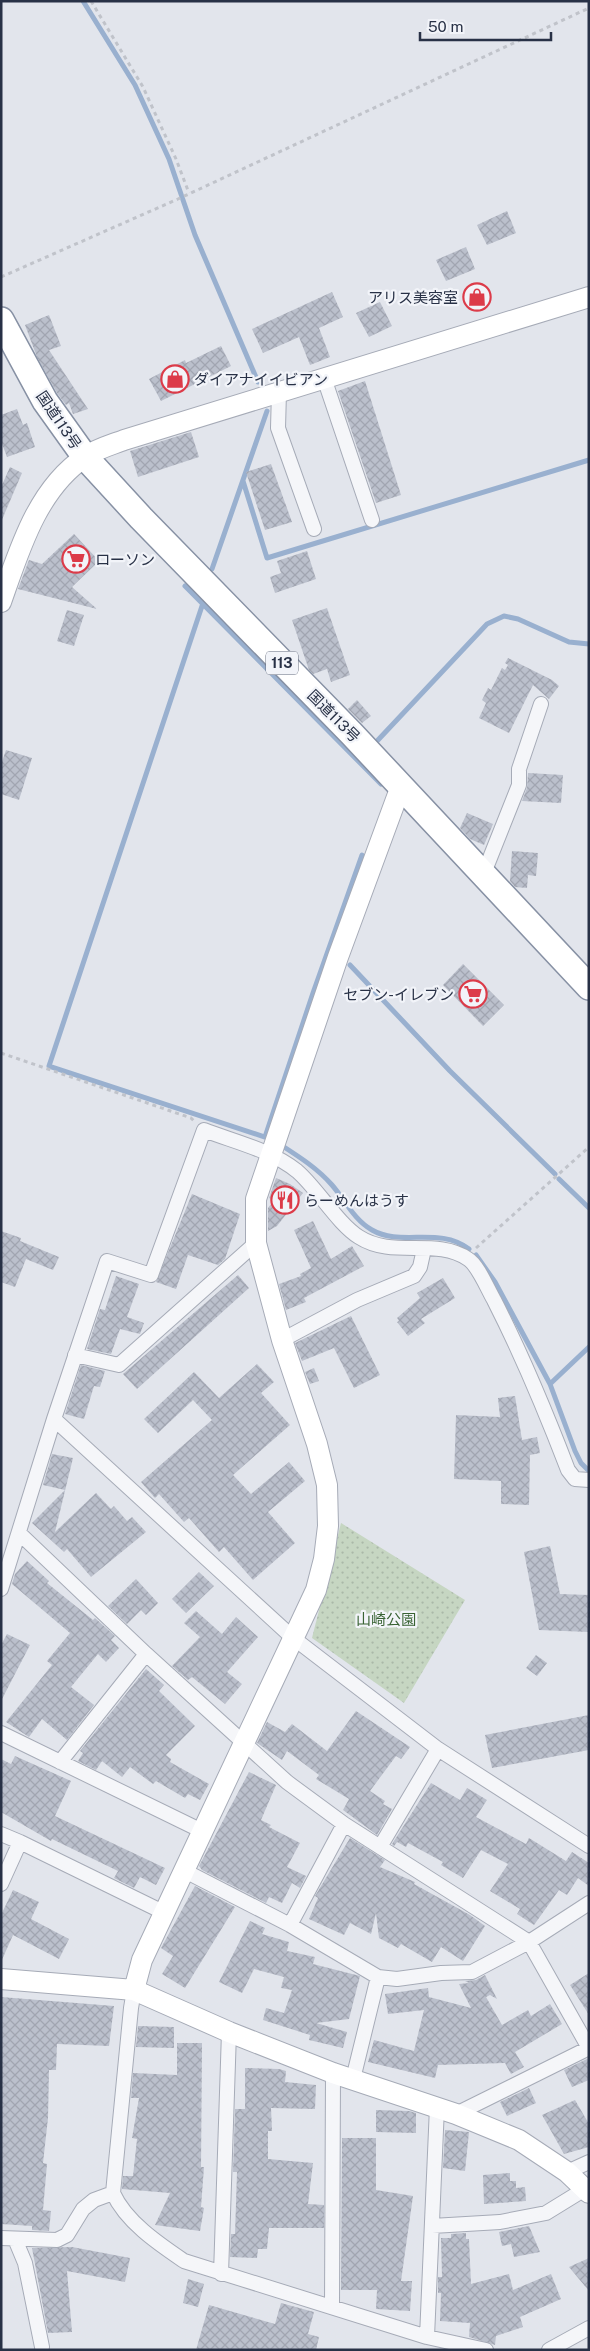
<svg xmlns="http://www.w3.org/2000/svg" width="590" height="2351" font-family="'Public Sans','Noto Sans JP',sans-serif">
  <style>
    .park { fill: url(#park-dots) }
    .lines { fill: none; stroke-linecap: round; stroke-linejoin: round }
    .stream { stroke: #99b0cf; stroke-width: 5 }
    .building { fill: url(#building-cross-hatch) }
    .street-casing { stroke: #a6abb7; stroke-width: 16 }
    .secondary-casing { stroke: #a6abb7; stroke-width: 22 }
    .highway-casing { stroke: #8791a4; stroke-width: 28 }
    .path { stroke: #c0c3ca; stroke-width: 3; stroke-dasharray: 4 4; stroke-linecap: butt }
    .street { stroke: #f5f6f9; stroke-width: 14 }
    .secondary { stroke: #fff; stroke-width: 20 }
    .highway { stroke: #fff; stroke-width: 25 }
    .labels { text-anchor: middle; dominant-baseline: central; stroke-width: 4.5; stroke-linejoin: round; paint-order: stroke }
    .shield { fill: #f2f4f9; stroke: #656c7c; stroke-width: 1 }
    .shield-label { font-size: 14px; font-weight: bold; fill: #283146 }
    .poi-label { font-size: 15px; fill: #283146; stroke: #f2f4f9; text-anchor: start }
    .street-label { font-size: 15px; fill: #283146; stroke: #f2f4f9 }
    .park-label { font-size: 15px; fill: #396334; stroke: #f2f4f9 }
  </style>
  <defs>
    <pattern id="park-dots" width="8" height="8" patternUnits="userSpaceOnUse" patternTransform="scale(1.25)"><rect width="8" height="8" fill="#c6d6c2"/><path d="M2 2h.1M6 6h.1" fill="none" stroke="#aab8a8" stroke-width="1.8" stroke-linecap="round"/></pattern>
    <pattern id="building-cross-hatch" width="8" height="8" patternUnits="userSpaceOnUse" patternTransform="scale(1.25)"><rect width="8" height="8" fill="#bbc0cc"/><path d="M0 0l8 8M0 8l8-8" fill="none" stroke="#a1a5b1"/></pattern>
  </defs>
  <rect width="100%" height="100%" fill="#e2e5ec"/>
  <!-- park -->
  <path class="park" d="M341 1523 465 1600 404 1703 312 1638Z"/>
  <g class="lines">
    <!-- stream -->
    <path class="stream" d="M83 1 135 85 169 159 195 235 258 382
      M243 481 267 558 589 460
      M212 569 267 411
      M185 586 381 784
      M203 603 49 1066 265 1137 313 993 362 855
      M378 740 487 624 504 616 518 619 569 642 589 644
      M350 965 450 1071 555 1174
      M284 1147C301 1158 318 1169 332 1185 345 1200 354 1220 372 1230 401 1247 439 1226 469 1249
      M559 1179 589 1208
      M476 1255 495 1282 550 1384 575 1451 581 1463 589 1471
      M550 1384 589 1347"/>
  </g>
  <!-- building -->
  <path class="building" d="M507 211 516 233 487 245 477 225Z
    M466 247 475 269 446 281 436 260Z
    M332 292 343 317 319 328 330 357 310 365 299 337 263 353 252 329Z
    M380 302 392 326 369 337 356 313Z
    M49 315 61 346 49 350 88 409 73 414 69 403 66 405 57 393 37 357 25 325Z
    M221 346 231 366 161 401 149 379 185 360 186 363Z
    M365 381 401 495 376 503 338 391Z
    M17 409 23 425 27 423 35 447 7 457 1 441V415Z
    M191 432 199 457 138 477 130 451Z
    M271 464 292 522 265 530 246 472Z
    M10 467 22 473 1 522V487Z
    M74 534 99 561 72 587 97 609 18 589 29 560 42 564Z
    M307 551 316 579 275 593 270 577 281 573 277 561Z
    M327 608 350 675 331 682 327 669 313 674 309 670 292 620Z
    M67 610 84 615 74 646 57 641Z
    M508 658 552 680 559 686 549 699 533 685 509 733 479 718 486 703 482 700 488 688 491 690 502 668 505 670 508 665 505 663Z
    M357 700 371 716 362 723 348 709Z
    M6 750 32 758 19 800 1 794V765Z
    M528 773 563 775 561 803 522 801 527 788Z
    M467 813 493 824 484 845 470 839 460 828Z
    M512 851 538 853 536 876 528 875 527 888 515 887 510 881Z
    M463 964 504 1005 483 1026 443 985Z
    M276 1178 290 1184 303 1193 277 1226 268 1231V1208L274 1200 269 1198Z
    M192 1194 240 1214 225 1259 218 1265 188 1255 176 1289 156 1282Z
    M313 1221 331 1259 352 1246 364 1266 304 1298 306 1302 286 1310 279 1284 301 1276 300 1274 311 1268 294 1230Z
    M1 1231 21 1238 20 1241 59 1257 53 1270 26 1259 15 1287 1 1282Z
    M238 1275 249 1288 137 1389 123 1374Z
    M116 1276 139 1284 127 1317 144 1323 140 1334 120 1329 111 1354 87 1349 100 1309 105 1310Z
    M443 1278 455 1298 421 1319 425 1323 408 1336 397 1322 399 1321 397 1318 420 1298 417 1293Z
    M351 1316 380 1375 354 1388 334 1348 302 1361 295 1343Z
    M257 1364 274 1382 261 1393 290 1425 233 1475 251 1494 289 1462 305 1481 268 1512 295 1543 253 1580 224 1547 219 1552 189 1518 184 1522 159 1494 155 1498 141 1482 212 1420 193 1400 158 1433 144 1419 194 1372 219 1398Z
    M81 1365 105 1371 100 1387 94 1386 84 1419 65 1414Z
    M314 1368 319 1381 310 1384 305 1372Z
    M515 1396 522 1440 537 1437 540 1453 530 1455 529 1505 501 1504V1481L454 1479 456 1415 500 1417 498 1398Z
    M52 1454 73 1458 55 1532 96 1493 111 1509 114 1506 127 1521 132 1517 146 1532 91 1577 67 1549 64 1552 32 1523 65 1490 43 1485Z
    M550 1546 560 1594 589 1595V1632L539 1630 524 1552Z
    M27 1561 49 1581 47 1583 93 1620 95 1618 115 1636 111 1640 119 1648 106 1662 98 1654 71 1687 94 1705 67 1740 42 1719 29 1737 6 1722 52 1665 47 1661 70 1633 12 1584 15 1574Z
    M199 1572 214 1586 186 1613 172 1599Z
    M136 1579 158 1603 146 1615 141 1610 127 1624 108 1606Z
    M196 1611 222 1634 236 1617 258 1637 227 1672 242 1684 225 1704 192 1677 188 1680 172 1666 200 1637 184 1623Z
    M7 1634 30 1645 1 1701V1645Z
    M536 1655 547 1663 537 1676 526 1668Z
    M146 1669 164 1685 159 1691 195 1726 166 1755 171 1759 170 1762 209 1784 200 1800 188 1794 185 1798 156 1781 153 1784 130 1767 122 1777 102 1761 96 1770 78 1761 83 1753 80 1751Z
    M356 1711 410 1747 401 1759 396 1756 370 1791 385 1801 383 1804 392 1809 377 1835 343 1810 349 1799 316 1779 319 1775 287 1751 282 1760 257 1743 267 1722 285 1732 292 1724 327 1751Z
    M589 1715V1750L492 1768 485 1735Z
    M15 1756 71 1781 55 1816 165 1868 156 1885 140 1877 134 1888 114 1878 118 1871 52 1839 51 1841 1 1812V1759L11 1764Z
    M249 1772 276 1785 261 1820 271 1825 269 1827 300 1843 287 1867 306 1876 300 1888 292 1883 282 1903 269 1897 266 1903 202 1870 199 1866Z
    M431 1783 460 1800 467 1788 487 1800 476 1817 526 1844 529 1838 566 1861 572 1852 589 1863V1886L578 1878 567 1895 559 1890 534 1925 517 1914 520 1909 490 1891 508 1864 481 1850 463 1878 441 1865 443 1862 408 1843 406 1847 397 1842 394 1846 392 1844Z
    M350 1838 385 1860 380 1867 415 1882 414 1884 470 1915 485 1926 463 1961 441 1947 432 1962 401 1944 398 1948 379 1938 376 1913 371 1934 350 1923 344 1935 309 1919 318 1898 315 1896Z
    M195 1886 235 1907 185 1988 162 1974 173 1956 161 1948Z
    M13 1890 39 1902 31 1919 69 1939 59 1959 13 1935 1 1962V1915Z
    M250 1921 265 1928 262 1934 289 1942 287 1951 315 1957 313 1964 360 1976 349 2019 316 2023 347 2032 343 2048 309 2040 310 2035 263 2020 266 2008 284 2013 292 1990 281 1988 284 1977 254 1969 242 1993 219 1982Z
    M589 1973V2015L570 1985Z
    M485 1975 497 1999 490 1995 486 1997 502 2025 528 2010 531 2016 550 2004 562 2024 515 2052 524 2067 511 2074 505 2063 438 2065 435 2078 368 2062 374 2040 414 2051 424 2010 388 2014 385 1994 428 1988 429 1997 471 2008 459 1984 469 1983 465 1981 476 1980Z
    M1 1997 114 2006 109 2046 57 2044 56 2070H49L48 2118 43 2163 47 2164 43 2210 51 2211 49 2231 32 2230V2226L1 2224Z
    M138 2026 174 2027V2048L136 2047Z
    M177 2043H202L201 2167H204L201 2207 204 2208 200 2231 155 2225 170 2193 122 2189 123 2176H133L137 2139 132 2138 139 2098H131L133 2073 177 2075Z
    M589 2058V2080L572 2087 564 2070Z
    M245 2068 279 2069 286 2071 285 2082 316 2085 315 2109 271 2108 272 2131H268V2159L313 2163 308 2204 324 2205V2228H269L267 2249H258L257 2258 230 2257 231 2234H235L237 2172H233L235 2109H245Z
    M529 2088 536 2103 507 2116 500 2102Z
    M575 2100 589 2124V2147L564 2154 542 2115Z
    M376 2110 409 2111 416 2113V2133L376 2132Z
    M445 2130 469 2132 465 2171 443 2168Z
    M342 2138H376V2190L413 2196 401 2281H412L410 2311 376 2309 377 2290H341Z
    M510 2173V2181H516V2188L525 2187 526 2201 484 2204 483 2175Z
    M529 2226 540 2252 514 2257 511 2244 502 2246 499 2232Z
    M466 2233V2239H469L471 2284 509 2274 513 2290 551 2274 561 2299 520 2317 523 2327 496 2336 495 2345 469 2337 470 2323 440 2321 441 2293H438V2277H442L441 2238H451V2234Z
    M72 2247 130 2258 125 2282 67 2271 72 2332 48 2333 32 2248Z
    M589 2258V2291L569 2267Z
    M188 2279 204 2284 198 2307 183 2303Z
    M281 2303 314 2312 308 2334 319 2337 316 2350H196L209 2305 275 2324Z"/>
  <g class="lines">
    <!-- street casing -->
    <g class="street-casing">
      <path id="street" d="M324 378 372 520
        M279 392 278 428 314 529
        M484 873 519 785V769L541 704
        M282 1340 357 1300 414 1276 420 1267 424 1249
        M75 1355 119 1365 256 1243
        M54 1419 292 1637 438 1749 589 1846
        M19 1533 146 1654 287 1782 344 1824 529 1942 589 2048 456 2114
        M1 1589 54 1419 107 1261 151 1275 204 1130C235 1142 271 1150 297 1171 317 1188 338 1224 359 1237 393 1259 436 1237 468 1259 478 1265 488 1290 494 1300 523 1357 545 1410 568 1470L575 1479 589 1480
        M1 1733 202 1831
        M60 1762 146 1654
        M1 1834 20 1842
        M380 1847 438 1749
        M183 1870 290 1925 378 1977 397 1979 441 1973 472 1972 529 1942 589 1903
        M1 1884 20 1842 163 1912
        M290 1925 344 1824
        M134 1990 131 2008 113 2193C126 2222 159 2244 184 2261L427 2337 486 2350
        M353 2079 378 1977
        M567 2172 589 2162
        M432 2226 500 2222 546 2213 585 2189
        M1 2238 57 2240 67 2235 83 2209 94 2200 113 2193
        M15 2239 25 2263 42 2347
        M221 2274 229 2032
        M332 2307 333 2073
        M427 2337 437 2107
        M549 2350 589 2328"/>
    </g>
    <!-- secondary casing -->
    <g class="secondary-casing">
      <path id="secondary" d="M1 602C19 551 37 489 85 457 96 449 111 445 124 440L589 297
        M1 1979 134 1990 229 2032 333 2073 456 2114 519 2140 567 2172 589 2193
        M134 1990 142 1960 316 1590 324 1559 328 1526 327 1485 317 1444 282 1340 256 1243V1199L338 957 401 786"/>
    </g>
    <!-- highway casing -->
    <g class="highway-casing">
      <path id="highway" d="M1 320 45 401 85 457 141 518 351 733 589 987"/>
    </g>
    <!-- path -->
    <path class="path" d="M91 1 143 87 176 159 189 193
      M1 277 178 199 589 8
      M1 1053 191 1118 194 1121
      M476 1248 589 1147"/>
    <!-- street -->
    <use href="#street" class="street"/>
    <!-- secondary -->
    <use href="#secondary" class="secondary"/>
    <!-- highway -->
    <use href="#highway" class="highway"/>
  </g>
  <!-- icons -->
  <defs>
    <g id="shop-ring" transform="scale(1.4375)"><circle r="9.5" fill="#f2f4f9" stroke="#dc3b49" stroke-width="1.5"/><path d="M-5-2.5h2.3a2.7 3.5 0 0 1 5.4 0H5L5.5 6h-11ZM-1.5-2.5h3a1.5 2.3 0 0 0-3 0Z" fill="#dc3b49"/></g>
    <g id="supermarket-ring" transform="scale(1.4375)"><circle r="9.5" fill="#f2f4f9" stroke="#dc3b49" stroke-width="1.5"/><path d="M-6-5.5h2.5l.6 2H6L4.5 2H-2.5L-4.4-4H-6ZM-1.5 3.2a1.3 1.3 0 1 0 .1 0ZM3 3.2a1.3 1.3 0 1 0 .1 0Z" fill="#dc3b49"/></g>
    <g id="restaurant-ring" transform="scale(1.4375)"><circle r="9.5" fill="#f2f4f9" stroke="#dc3b49" stroke-width="1.5"/><path d="M-5-6h1v4h1v-4h1v4h1v-4h1v5L-1.5 .5V6h-2V.5L-5-1ZM5-6V6H3V1.5H1.5Q1.5-4 5-6Z" fill="#dc3b49"/></g>
  </defs>
  <g fill-rule="evenodd">
    <use href="#shop-ring" x="477" y="297"/>
    <use href="#shop-ring" x="175" y="379"/>
    <use href="#supermarket-ring" x="76" y="559"/>
    <use href="#supermarket-ring" x="473" y="994"/>
    <use href="#restaurant-ring" x="285" y="1200"/>
  </g>
  <g class="labels">
    <!-- shield labels -->
    <rect class="shield" x="266" y="651.5" width="32" height="23" rx="4"/>
    <g class="shield-label">
      <text x="282" y="663">113</text>
    </g>
    <!-- poi labels -->
    <g class="poi-label">
      <text x="458" y="297" text-anchor="end">アリス美容室</text>
      <text x="194" y="379">ダイアナイイビアン</text>
      <text x="95" y="559">ローソン</text>
      <text x="454" y="994" text-anchor="end">セブン-イレブン</text>
      <text x="304" y="1200">らーめんはうす</text>
    </g>
    <!-- street labels -->
    <g class="street-label">
      <text transform="translate(59 420) rotate(56)">国道113号</text>
      <text transform="translate(334 716) rotate(45)">国道113号</text>
    </g>
    <!-- park labels -->
    <g class="park-label">
      <text x="386" y="1619">山崎公園</text>
    </g>
  </g>
  <!-- border -->
  <rect width="590" height="2351" fill="none" stroke="#283146" stroke-width="5"/>
  <!-- scale -->
  <path d="M420 32v8h131v-8" fill="none" stroke="#283146" stroke-width="2.5"/>
  <text x="428" y="32" font-size="15" fill="#283146" stroke="#f2f4f9" stroke-width="4" paint-order="stroke">50 m</text>
</svg>
